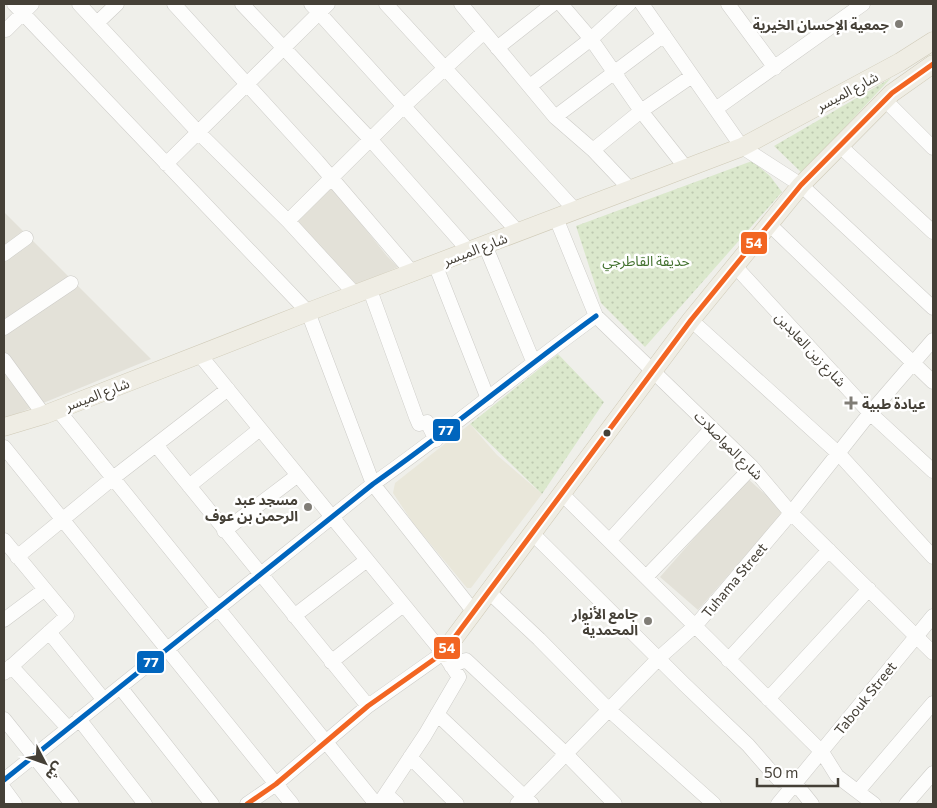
<svg xmlns="http://www.w3.org/2000/svg" width="937" height="808" font-family="Commissioner,'Noto Sans Arabic',sans-serif">
  <style>
    .residential { fill: #e3e1d8 }
    .education { fill: #e9e7da }
    .park { fill: url(#park-dots) }
    .lines { fill: none; stroke-linecap: round; stroke-linejoin: round }
    .minor-casing { stroke: #cdccc8; stroke-width: 15 }
    .major-casing { stroke: #d0cbb8; stroke-width: 19 }
    .minor { stroke: #fdfdfc; stroke-width: 14 }
    .major { stroke: #efede4; stroke-width: 18 }
    .bus-1-casing { stroke: #fff; stroke-width: 9 }
    .bus-2-casing { stroke: #fff; stroke-width: 9 }
    .bus-1 { stroke: #0065bd; stroke-width: 5 }
    .bus-2 { stroke: #f26522; stroke-width: 5 }
    .poi-dot { fill: #807d76; stroke: #fff; stroke-width: 2 }
    .bus-dot { fill: #454037; stroke: #fff; stroke-width: 2 }
    .labels { text-anchor: middle; dominant-baseline: central; stroke-width: 5; stroke-linejoin: round; paint-order: stroke }
    .poi-label { font-size: 14px; font-weight: bold; fill: #454037; stroke: #fff; text-anchor: end }
    .street-label { font-size: 14px; fill: #454037; stroke: #fff }
    .park-label { font-size: 14px; fill: #43722f; stroke: #fff }
    .line-badge { stroke: #fff; stroke-width: 2 }
    .badge-label { font-size: 14px; text-anchor: middle; font-weight: bold; fill: #fff }
  </style>
  <defs>
    <pattern id="park-dots" width="8" height="8" patternUnits="userSpaceOnUse" patternTransform="scale(1.25)"><rect width="8" height="8" fill="#dbe8cc"/><path d="M2 2h.1M6 6h.1" fill="none" stroke="#bdc8b0" stroke-width="1.8" stroke-linecap="round"/></pattern>
  </defs>
  <rect width="100%" height="100%" fill="#efefea"/>
  <!-- residential -->
  <path class="residential" d="M331 186 387 256 398 267 357 285 293 219Z
    M4 212 151 359 4 419Z
    M747 478 784 511 698 610 660 577Z"/>
  <!-- education -->
  <path class="education" d="M470 424 497 455 542 494 471 588H467L413 523 393 493 395 483Z"/>
  <!-- park -->
  <path class="park" d="M891 78 802 173 774 146Z
    M752 161 770 176 782 192 645 347 601 303 576 226Z
    M558 354 604 402 542 494 470 424Z"/>
  <g class="lines">
    <!-- minor casing -->
    <g class="minor-casing">
      <path id="minor" d="M14 4 308 312 373 484 474 612
        M79 4 198 132 288 221 355 294
        M174 4 317 161 412 272
        M242 4 370 139 469 251
        M311 4 518 232
        M386 4 575 210
        M461 4 555 117 593 150 630 189
        M561 4 591 39 641 111 686 168
        M642 4 742 147 801 185 933 308
        M728 4 775 68
        M97 23 117 4
        M6 30 32 4
        M497 48 553 4
        M530 86 591 39 629 4
        M885 100 933 148
        M717 108 863 4
        M555 117 664 35
        M840 146 933 232
        M593 150 641 111 692 76
        M166 164 328 4
        M556 218 596 316 752 467 791 513 933 653
        M288 221 404 106 484 32
        M769 224 933 382
        M485 245 533 361
        M4 254 26 238
        M435 264 488 399
        M734 265 870 413 933 471
        M370 290 416 417 419 424 427 422 436 440
        M691 320 839 454 933 557
        M4 328 71 283
        M199 354 443 653 459 677 425 735 379 804
        M4 360 44 415
        M58 410 376 804
        M156 445 368 706
        M4 447 292 804
        M189 486 260 429
        M562 494 822 752 837 776 874 804
        M224 531 298 475
        M533 534 684 684 748 745 768 768 779 780 796 784 812 804
        M4 540 67 616 4 673
        M610 540 712 428
        M17 557 113 478 228 389
        M647 576 752 467
        M489 592 539 639 609 710 714 804
        M294 616 367 560
        M4 620 44 590
        M49 632 104 700
        M728 660 829 550
        M331 662 403 605
        M11 666 68 728
        M451 666 466 660 566 754 615 804
        M120 687 212 804
        M768 699 869 589
        M437 714 532 804
        M4 719 72 804
        M79 719 145 804
        M410 757 457 804
        M4 780 373 484C449 431 520 371 596 316
        M4 789 15 804
        M858 791 933 703
        M386 794 397 804
        M247 804 276 784 368 706 443 653
        M517 804 660 657 696 625 791 513 870 413 933 340
        M778 804 933 616
        M906 804 933 773"/>
    </g>
    <!-- major casing -->
    <g class="major-casing">
      <path id="major" d="M4 427 44 415 308 312 742 147 900 62 933 41
        M443 653 691 320 801 185 892 93 933 64"/>
    </g>
    <!-- minor -->
    <use href="#minor" class="minor"/>
    <!-- major -->
    <use href="#major" class="major"/>
    <!-- bus-1 casing -->
    <g class="bus-1-casing">
      <path id="bus-1" d="M4 780 373 484C449 431 520 371 596 316"/>
    </g>
    <!-- bus-2 casing -->
    <g class="bus-2-casing">
      <path id="bus-2" d="M247 804 276 784 368 706 443 653 691 320 801 185 892 93 933 64"/>
    </g>
    <!-- bus-1 -->
    <use href="#bus-1" class="bus-1"/>
    <!-- bus-2 -->
    <use href="#bus-2" class="bus-2"/>
  </g>
  <!-- markers -->
  <g class="poi-dot">
    <circle cx="899" cy="24" r="5"/>
    <path d="M848.5 395.5h5v5h5v5h-5v5h-5v-5h-5v-5h5z"/>
    <circle cx="308" cy="507" r="5"/>
    <circle cx="648" cy="621" r="5"/>
  </g>
  <circle class="bus-dot" cx="607" cy="433" r="4.5"/>
  <g class="labels">
    <!-- poi labels -->
    <g class="poi-label">
      <text x="889" y="24">جمعية الإحسان الخيرية</text>
      <text x="862" y="403" text-anchor="start">عيادة طبية</text>
      <text x="298" y="499">مسجد عبد<tspan x="298" dy="16">الرحمن بن عوف</tspan></text>
      <text x="638" y="613">جامع الأنوار<tspan x="638" dy="16">المحمدية</tspan></text>
    </g>
    <!-- street labels -->
    <g class="street-label">
      <text transform="translate(847 91) rotate(-28)">شارع الميسر</text>
      <text transform="translate(475 249) rotate(-21)">شارع الميسر</text>
      <text transform="translate(811 349) rotate(47)">شارع زين العابدين</text>
      <text transform="translate(97 394) rotate(-21)">شارع الميسر</text>
      <text transform="translate(729 445) rotate(45)">شارع المواصلات</text>
      <text transform="translate(734 580) rotate(-50)">Tuhama Street</text>
      <text transform="translate(865 698) rotate(-51)">Tabouk Street</text>
    </g>
    <!-- park labels -->
    <g class="park-label">
      <text x="646" y="260">حديقة القاطرجي</text>
    </g>
  </g>
  <g class="line-badge">
    <rect x="740" y="231" width="28" height="24" rx="5" fill="#f26522"/>
    <rect x="432" y="418" width="29" height="24" rx="5" fill="#0065bd"/>
    <rect x="433" y="636" width="28" height="24" rx="5" fill="#f26522"/>
    <rect x="136" y="650" width="29" height="24" rx="5" fill="#0065bd"/>
  </g>
  <g class="badge-label">
    <text x="754" y="248">54</text>
    <text x="446" y="435">77</text>
    <text x="447" y="653">54</text>
    <text x="151" y="667">77</text>
  </g>
  <!-- border -->
  <rect width="937" height="808" fill="none" stroke="#454037" stroke-width="10"/>
  <!-- north arrow -->
  <g transform="translate(45 763) rotate(131)" stroke="#ffffff" stroke-width="4" paint-order="stroke">
  <path d="M0-4L9 19L0 12L-9 19Z" fill="#454037"/>
  <text y="-8" font-size="14" font-weight="bold" text-anchor="middle" fill="#454037">ش</text>
  </g>
  <!-- scale -->
  <path d="M757 778v8h81v-8" fill="none" stroke="#454037" stroke-width="2.5"/>
  <text x="764" y="778" font-size="15" fill="#454037" stroke="#ffffff" stroke-width="4" paint-order="stroke">50 m</text>
</svg>
